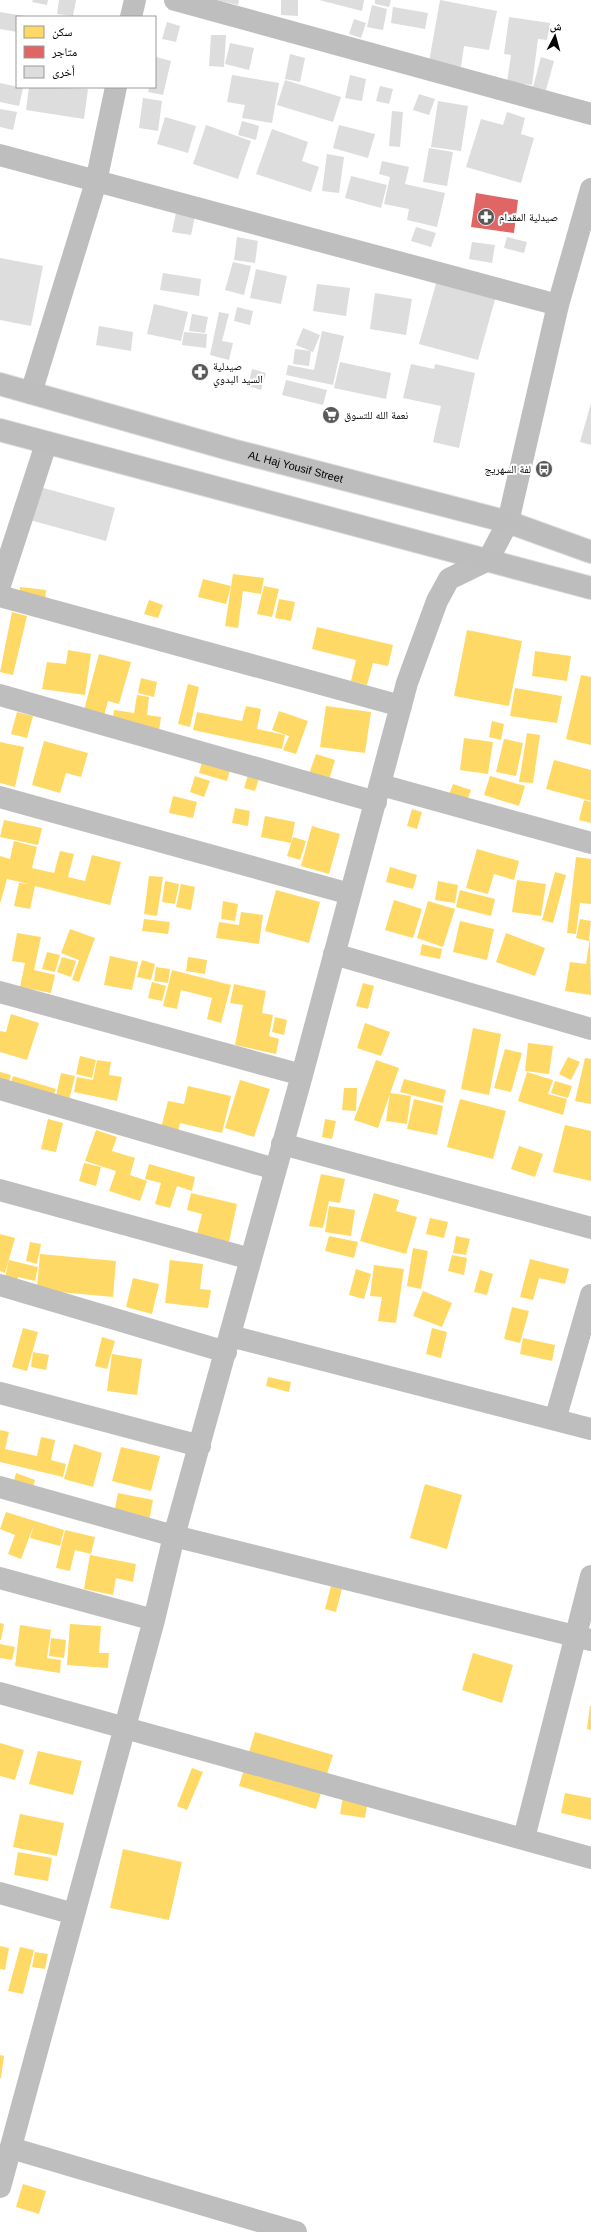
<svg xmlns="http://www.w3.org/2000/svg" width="591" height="2232" font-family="Arial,'Noto Naskh Arabic',sans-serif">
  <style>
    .homes { fill: #ffd966 }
    .shops { fill: #e06666 }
    .building { fill: #ddd }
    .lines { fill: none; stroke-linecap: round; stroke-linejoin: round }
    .major-casing { stroke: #dbdbdb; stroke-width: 24 }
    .minor { stroke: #bebebe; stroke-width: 22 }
    .major { stroke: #bdbdbd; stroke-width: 22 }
    .labels { text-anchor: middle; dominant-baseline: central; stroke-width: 4; stroke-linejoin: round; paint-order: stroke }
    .poi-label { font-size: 11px; fill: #000; stroke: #fff; text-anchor: start }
    .street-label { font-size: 11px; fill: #000; stroke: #fff }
  </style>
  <rect width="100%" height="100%" fill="#fff"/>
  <!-- homes -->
  <path class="homes" d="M233 574 264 578 261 594 243 591 238 628 225 626Z
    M203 579 231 586 226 604 198 597Z
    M264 586 279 589 272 617 257 614Z
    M20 587 46 590 45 602 19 599Z
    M279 599 295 602 291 621 275 618Z
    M149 600 163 605 158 618 144 614Z
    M12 612 27 616 13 675 0 672Z
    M317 627 393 645 388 666 373 663 367 685 351 681 356 660 312 649Z
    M467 630 522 641 509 706 454 696Z
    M68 650 91 654 85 695 42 689 47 662 66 664Z
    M535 651 571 656 567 681 532 676Z
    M99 654 131 662 119 704 108 701 103 719 83 714Z
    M581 675 591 677V745L566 739Z
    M141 678 157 682 154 697 138 693Z
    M188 684 199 687 190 727 178 724Z
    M515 688 562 696 557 723 510 716Z
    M137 695 149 697 147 715 161 717 159 731 112 724 114 710 134 713Z
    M246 706 261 709 257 729 285 735 282 749 193 730 197 712 242 721Z
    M326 706 371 712 365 753 320 747Z
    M279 711 308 721 296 754 283 750 289 736 272 730Z
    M17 712 33 716 27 738 11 734Z
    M492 721 504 724 501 740 489 737Z
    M527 733 540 735 533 783 519 782Z
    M464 738 493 742 488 774 460 770Z
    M504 739 523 743 516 776 496 772Z
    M44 741 88 753 81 777 66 773 60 793 32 785Z
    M0 742 24 747 15 787 0 783Z
    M204 754 232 762 227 781 199 773Z
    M316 754 335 760 329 780 309 774Z
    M554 760 591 770V801L546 789Z
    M249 772 260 776 255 791 244 788Z
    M195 776 210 781 204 797 190 792Z
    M490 776 525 786 519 806 484 795Z
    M453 784 471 790 466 803 448 798Z
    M173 796 197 802 193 818 169 813Z
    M584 800 591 802V823L579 820Z
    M235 808 250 811 248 826 232 823Z
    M412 809 422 812 417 829 407 826Z
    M265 816 295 822 291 843 261 837Z
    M4 820 42 828 38 845 0 837Z
    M312 826 340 834 329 874 301 866Z
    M293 837 306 841 300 860 287 856Z
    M14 841 37 847 32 868 54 873 60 851 74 854 68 877 85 881 92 855 121 862 110 905 35 886 30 909 14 906 19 883 29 884 7 879 0 904V856L10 859Z
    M477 849 519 861 514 880 494 874 488 894 466 888Z
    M576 857 591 859V904L580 903 576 934 567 933Z
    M390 867 417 875 413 889 386 882Z
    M555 872 566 875 553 923 542 920Z
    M149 876 163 877 157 916 144 914Z
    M517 880 546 884 541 916 512 912Z
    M165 881 179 884 175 904 162 902Z
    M438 881 458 885 455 903 435 900Z
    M181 884 195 887 191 910 176 907Z
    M276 890 320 902 309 943 265 931Z
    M460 890 495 899 491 916 456 907Z
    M394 900 422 909 413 938 385 930Z
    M223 901 238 904 235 921 221 919Z
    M428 901 455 909 443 947 417 938Z
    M241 912 263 915 259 944 216 938 219 922 239 925Z
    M144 919 170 922 168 934 142 931Z
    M580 919 591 921 589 941 576 938Z
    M460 921 494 929 487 960 453 952Z
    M70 929 95 938 79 982 72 980 79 960 61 953Z
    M17 933 41 937 34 970 55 975 51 993 20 987 25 963 12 961Z
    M506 933 545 948 535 976 496 962Z
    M590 938 591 995 565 991 570 962 586 964Z
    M422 944 442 949 440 959 420 955Z
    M47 952 60 955 55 972 42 969Z
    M110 956 138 962 132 990 104 985Z
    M62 957 76 961 71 977 57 972Z
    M188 957 207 960 205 974 186 971Z
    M142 960 155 964 151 980 137 977Z
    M156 967 170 969 168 983 154 981Z
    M172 970 231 985 221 1023 207 1019 212 998 181 990 177 1009 163 1006Z
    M152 982 166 986 162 1001 148 998Z
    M363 983 374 986 368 1009 356 1006Z
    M234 984 266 991 262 1013 273 1015 269 1036 279 1039 276 1054 235 1045 243 1005 230 1003Z
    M11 1014 39 1023 27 1060 0 1052V1031L6 1032Z
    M275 1017 287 1020 284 1035 272 1032Z
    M365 1023 390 1032 381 1056 357 1048Z
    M473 1028 501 1034 489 1095 461 1089Z
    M528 1043 553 1046 549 1074 525 1071Z
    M505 1049 522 1053 511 1092 494 1088Z
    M80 1056 96 1060 92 1078 76 1074Z
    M568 1057 580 1062 571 1080 559 1074Z
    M585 1058 591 1059V1104L575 1101Z
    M97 1060 111 1062 109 1075 122 1077 117 1101 74 1092 77 1077 93 1080Z
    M376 1060 399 1068 378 1128 354 1120Z
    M0 1072 11 1075 7 1088 0 1086Z
    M527 1072 553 1080 548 1094 567 1099 563 1115 518 1101Z
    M61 1073 75 1076 68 1104 55 1101Z
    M13 1076 56 1089 51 1102 9 1089Z
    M404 1079 446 1090 443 1103 400 1092Z
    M240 1080 270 1089 254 1137 225 1128Z
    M555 1081 572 1086 568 1098 551 1093Z
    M188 1086 231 1096 222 1133 180 1123 177 1136 160 1132 168 1101 184 1104Z
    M344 1088H357L356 1111 342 1110Z
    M390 1093 411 1096 407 1124 386 1121Z
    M414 1099 443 1106 437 1135 407 1129Z
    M460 1099 506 1111 493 1159 447 1147Z
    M48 1119 63 1123 56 1152 41 1149Z
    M325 1119 336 1121 332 1139 322 1137Z
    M565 1125 591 1131V1181L553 1172Z
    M96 1130 117 1137 112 1151 135 1158 130 1175 147 1181 140 1201 109 1191 116 1171 85 1161Z
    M519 1146 543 1154 535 1177 511 1169Z
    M84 1163 101 1167 96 1186 79 1181Z
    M149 1164 195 1177 192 1191 177 1186 170 1208 155 1204 161 1183 145 1179Z
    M321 1174 345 1179 340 1203 329 1201 323 1228 309 1226Z
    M191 1193 237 1204 229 1242 197 1234 202 1214 187 1210Z
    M374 1193 399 1200 396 1211 417 1217 406 1254 360 1241Z
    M329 1206 355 1210 351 1236 325 1232Z
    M430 1218 448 1222 444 1238 426 1234Z
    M0 1234 15 1238 5 1273 0 1271Z
    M329 1236 358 1242 354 1258 325 1251Z
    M456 1236 470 1239 466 1255 453 1253Z
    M30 1242 41 1244 37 1264 26 1261Z
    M413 1248 428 1251 421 1289 407 1286Z
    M40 1254 116 1261 113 1297 49 1291 36 1299Z
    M452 1255 467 1258 464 1275 448 1271Z
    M530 1259 569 1269 565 1284 539 1278 533 1300 520 1297Z
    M9 1260 38 1267 35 1281 18 1277 14 1293 2 1290Z
    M170 1260 203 1264 200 1289 211 1290 208 1308 165 1303Z
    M374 1265 404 1269 396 1323 378 1321 382 1297 370 1296Z
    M356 1269 371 1274 364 1299 349 1295Z
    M480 1270 493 1274 487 1295 474 1292Z
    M133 1278 159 1284 152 1314 126 1307Z
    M423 1291 452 1303 442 1327 413 1316Z
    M512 1307 529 1311 520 1343 504 1339Z
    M23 1328 38 1332 27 1371 12 1367Z
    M432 1328 447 1332 441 1358 426 1354Z
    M102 1337 115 1341 107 1369 95 1366Z
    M523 1338 555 1345 552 1361 520 1354Z
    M33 1352 49 1355 46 1370 31 1367Z
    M112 1354 142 1359 137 1395 107 1391Z
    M268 1377 291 1382 289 1392 266 1386Z
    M0 1430 9 1432 5 1449 37 1456 41 1437 55 1440 51 1460 66 1464 63 1477 0 1462Z
    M74 1444 102 1453 93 1487 64 1479Z
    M121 1447 160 1456 151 1491 112 1481Z
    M16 1473 35 1480 32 1490 13 1484Z
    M425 1484 462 1495 447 1549 410 1538Z
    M118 1493 153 1500 149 1521 114 1514Z
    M6 1512 64 1530 60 1546 30 1538 34 1525 21 1559 8 1554 15 1535 0 1529Z
    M65 1530 95 1537 91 1554 75 1550 70 1571 56 1568Z
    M90 1555 136 1564 133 1582 116 1578 113 1595 84 1589Z
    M331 1586 342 1589 336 1612 325 1609Z
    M0 1623 4 1624 1 1640H0Z
    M70 1624 101 1626 99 1653H109L108 1668 67 1665Z
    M20 1625 51 1630 47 1658 61 1660 60 1673 15 1666Z
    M51 1638 66 1640 64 1658 49 1656Z
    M0 1644 15 1647 12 1660 0 1658Z
    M473 1653 513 1665 502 1703 462 1690Z
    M590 1706H591V1730L587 1729Z
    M255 1732 333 1755 316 1809 239 1786Z
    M0 1743 24 1750 15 1780 0 1776Z
    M38 1751 82 1761 73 1795 29 1784Z
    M192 1768 203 1772 187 1810 177 1806Z
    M345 1785 370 1789 365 1818 340 1814Z
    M565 1793 591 1798V1820L561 1813Z
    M20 1814 64 1823 57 1856 13 1847Z
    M123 1849 182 1862 169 1920 110 1908Z
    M18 1852 52 1858 48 1881 14 1875Z
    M0 1946 9 1948 5 1970 0 1969Z
    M20 1947 34 1950 23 1994 8 1991Z
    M35 1952 48 1954 45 1969 32 1967Z
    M0 2055 4 2056 1 2078H0Z
    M23 2184 46 2191 39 2214 16 2207Z"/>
  <!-- shops -->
  <path class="shops" d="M476 193 518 200 514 233 471 227Z"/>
  <!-- building -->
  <path class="building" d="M33 0H48L47 5 32 2Z
    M59 0H76L73 16 57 14Z
    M216 0H239L238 5Z
    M281 0H298V16L281 15Z
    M319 0H364L362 11Z
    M375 0H391L389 7 375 4Z
    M440 0 497 11 489 50 464 46 461 67 429 62Z
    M372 5 387 9 383 30 367 27Z
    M393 7 428 13 425 29 391 23Z
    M0 12 24 16 17 17V32L0 29Z
    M509 17 550 23 547 40 538 39 532 85 507 82 511 55 504 54Z
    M354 19 366 23 361 38 349 34Z
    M167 22 180 26 176 42 162 39Z
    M211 35H226L224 67 209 66Z
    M230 43 254 48 249 70 225 64Z
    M290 54 305 58 300 82 285 79Z
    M156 57 171 61 163 95 148 92 149 87H155Z
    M541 57 554 61 546 90 533 87Z
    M232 75 279 83 272 123 242 118 245 105 227 102Z
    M350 75 366 79 362 101 345 98Z
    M285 80 341 97 333 122 277 105Z
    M0 83 23 88 19 106 0 102Z
    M380 86 393 89 389 104 376 101Z
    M29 87 88 89 84 119 26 110Z
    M419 94 435 99 429 115 413 110Z
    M143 98 162 101 158 131 139 128Z
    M438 101 468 106 461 151 431 147Z
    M0 109 17 112 13 130 0 127Z
    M392 111 403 112 400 147 389 146Z
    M507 112 525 118 521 134 534 138 521 183 466 167 481 119 503 125Z
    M165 117 196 126 188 153 157 144Z
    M242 121 259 126 256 140 238 135Z
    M206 125 251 141 238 179 193 164Z
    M339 125 375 134 368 158 333 148Z
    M272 129 308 142 302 161 319 167 311 192 256 174Z
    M429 148 453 152 447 186 423 182Z
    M327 154 344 157 339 193 322 191Z
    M382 161 409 167 405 184 445 193 437 227 407 220 409 209 384 204 390 177 379 174Z
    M351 176 387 185 381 208 345 198Z
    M178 203 197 207 191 235 172 232Z
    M416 227 436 233 431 247 411 241Z
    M237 237 258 241 255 263 234 260Z
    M507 237 527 242 524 253 504 248Z
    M472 242 495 245 492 263 469 259Z
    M0 258 43 266 31 326 0 320Z
    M233 262 251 266 244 295 225 290Z
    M256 269 287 276 281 304 250 298Z
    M163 273 201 279 199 296 160 290Z
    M437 280 496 296 478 360 419 344Z
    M317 284 350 288 346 316 313 311Z
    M375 293 412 299 406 335 370 329Z
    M154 304 188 312 181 341 147 334Z
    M237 307 253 311 250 325 234 321Z
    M219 312 229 314 222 341 233 343 229 360 210 355Z
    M192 314 208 317 205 333 189 331Z
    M99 326 133 332 131 351 96 345Z
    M303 328 320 335 313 352 296 345Z
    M322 331 344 336 333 385 286 375 288 365 314 370Z
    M184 332 207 334 206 348 182 345Z
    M295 349 311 351 309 366 293 364Z
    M340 362 391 373 386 399 334 388Z
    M411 364 434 369 435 364 475 373 459 448 433 442 441 406 403 398Z
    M252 369 266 373 261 390 248 386Z
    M286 380 327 390 323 405 282 395Z
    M591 403V445L580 442Z
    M40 487 115 508 106 541 30 520Z"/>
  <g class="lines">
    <!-- major casing -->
    <g class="major-casing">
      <g id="major">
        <path id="s1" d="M0 384 232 450 508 522 591 552"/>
        <path d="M0 430 591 588"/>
      </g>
    </g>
    <!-- minor -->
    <path class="minor" d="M175 0 591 114
      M131 17 135 0
      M0 155 558 305
      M31 393 96 182 116 87
      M0 585 46 444
      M0 596 401 706
      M0 695 376 802
      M381 785 591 843
      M0 797 350 894
      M334 954 591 1029
      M0 992 302 1075
      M0 1089 275 1169
      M282 1144 591 1228
      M0 1190 251 1259
      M0 1285 226 1352
      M230 1336 591 1429
      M0 1393 200 1446
      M555 1420 591 1295
      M0 1487 174 1536 591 1640
      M0 1578 154 1620
      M0 1693 591 1858
      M524 1838 591 1576
      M0 1893 74 1914
      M11 2148 296 2232
      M0 2187 154 1620 174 1536 302 1075 407 683 437 601 449 579 488 560 508 522 558 305 591 189"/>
    <!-- major -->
    <use href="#major" class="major"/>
  </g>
  <!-- icons -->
  <defs>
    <g id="pharmacy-disc" transform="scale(0.9)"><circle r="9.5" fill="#595959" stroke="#fff"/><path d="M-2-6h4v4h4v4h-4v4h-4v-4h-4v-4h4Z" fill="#fff"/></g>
    <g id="supermarket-disc" transform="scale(0.9)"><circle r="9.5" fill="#595959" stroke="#fff"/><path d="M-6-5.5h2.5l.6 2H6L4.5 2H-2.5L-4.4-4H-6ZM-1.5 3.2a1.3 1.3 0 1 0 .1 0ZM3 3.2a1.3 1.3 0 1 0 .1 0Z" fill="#fff"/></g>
    <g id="bus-disc" transform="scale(0.9)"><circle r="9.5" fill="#595959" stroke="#fff"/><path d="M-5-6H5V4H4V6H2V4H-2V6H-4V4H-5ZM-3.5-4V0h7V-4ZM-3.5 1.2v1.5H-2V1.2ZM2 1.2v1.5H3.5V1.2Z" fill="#fff"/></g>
  </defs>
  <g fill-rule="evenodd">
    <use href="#pharmacy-disc" x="486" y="217"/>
    <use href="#pharmacy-disc" x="200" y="372"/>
    <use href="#supermarket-disc" x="331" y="415"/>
    <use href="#bus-disc" x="544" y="469"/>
  </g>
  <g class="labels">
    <!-- poi labels -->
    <g class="poi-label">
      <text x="499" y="217">صيدلية المقدام</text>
      <text x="213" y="366">صيدلية<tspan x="213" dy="13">السيد البدوي</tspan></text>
      <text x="344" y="415">نعمة الله للتسوق</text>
      <text x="531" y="469" text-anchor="end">لفة السهريج</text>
    </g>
    <!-- street labels -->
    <g class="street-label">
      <text stroke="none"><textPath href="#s1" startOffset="307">AL Haj Yousif Street</textPath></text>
    </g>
  </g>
  <!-- legend -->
  <rect x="16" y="16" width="140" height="72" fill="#ffffff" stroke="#999999"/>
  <rect x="24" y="26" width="20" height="12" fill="#ffd966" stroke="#999999"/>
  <text x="52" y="36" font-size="12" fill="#000000">سكن</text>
  <rect x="24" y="46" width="20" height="12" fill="#e06666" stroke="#999999"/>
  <text x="52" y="56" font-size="12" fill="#000000">متاجر</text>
  <rect x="24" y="66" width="20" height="12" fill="#dddddd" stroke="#999999"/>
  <text x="52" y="76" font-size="12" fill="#000000">أخرى</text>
  <!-- north arrow -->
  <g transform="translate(555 36) rotate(6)" stroke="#ffffff" stroke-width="3" paint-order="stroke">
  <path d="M0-3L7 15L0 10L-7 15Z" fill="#000000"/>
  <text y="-6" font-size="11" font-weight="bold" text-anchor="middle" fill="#000000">ش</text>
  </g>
</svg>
